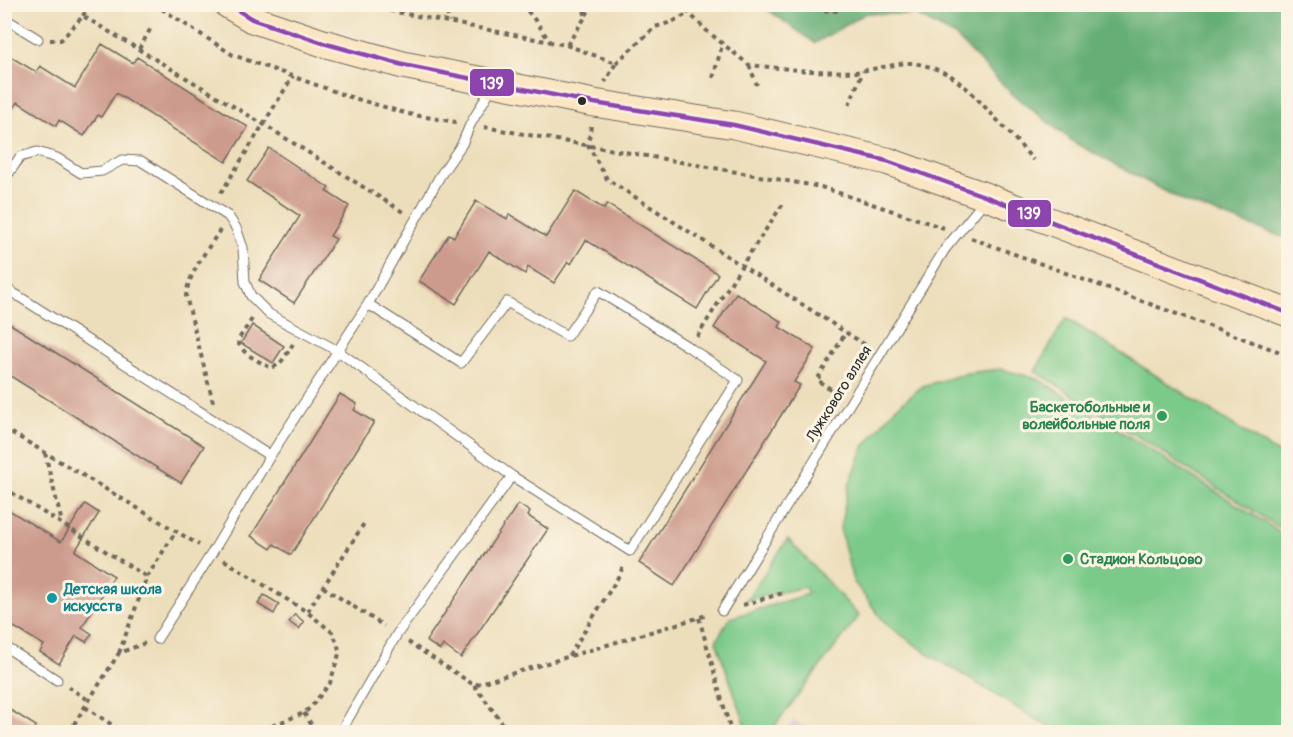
<svg xmlns="http://www.w3.org/2000/svg" width="1293" height="737" font-family="Pangolin,sans-serif">
  <style>
    .industrial { fill: #d1bdc9 }
    .green { fill: #7cca8a; stroke: #547a5a; stroke-width: 1.5 }
    .forest { fill: #65ae76; stroke: #486c50; stroke-width: 1.5 }
    .building { fill: #cd9b8d }
    .lines { fill: none; stroke-linecap: round; stroke-linejoin: round }
    .lane-casing { stroke: #6f6a5d; stroke-width: 11 }
    .secondary-casing { stroke: #6f6a5d; stroke-width: 29 }
    .path { stroke: #6f6a5d; stroke-width: 4; stroke-dasharray: 4.5 4.5; stroke-linecap: butt }
    .lane { stroke: #fff; stroke-width: 9 }
    .secondary { stroke: #fbe6c4; stroke-width: 27 }
    .bus-1-casing { stroke: #fcf5e5; stroke-width: 9 }
    .bus-1 { stroke: #8e44ad; stroke-width: 4.5 }
    .bus-dot { fill: #2b2b2b; stroke: #fcf5e5; stroke-width: 2 }
    .leisure-dot { fill: #2e9e5b; stroke: #fcf5e5; stroke-width: 2 }
    .culture-dot { fill: #0f9aa8; stroke: #fcf5e5; stroke-width: 2 }
    .labels { text-anchor: middle; dominant-baseline: central; stroke-width: 6; stroke-linejoin: round; paint-order: stroke }
    .street-label { font-size: 15px; fill: #2b2b2b; stroke: #fcf5e5 }
    .leisure-label { font-size: 15px; font-weight: bold; fill: #27864d; stroke: #fcf5e5; text-anchor: end }
    .culture-label { font-size: 15px; font-weight: bold; fill: #0d838f; stroke: #fcf5e5; text-anchor: start }
    .line-badge { stroke: #fcf5e5; stroke-width: 2 }
    .badge-label { font-size: 16px; text-anchor: middle; font-weight: bold; fill: #fff }
  </style>
  <rect width="100%" height="100%" fill="#fcf5e5"/>
  <filter id="ink" filterUnits="userSpaceOnUse"><feTurbulence type="fractalNoise" baseFrequency=".0167" numOctaves="2"/><feDisplacementMap in="SourceGraphic" scale="12" xChannelSelector="R" yChannelSelector="G"/><feConvolveMatrix kernelMatrix="1 2 1 2 8 2 1 2 1" color-interpolation-filters="sRGB"/></filter>
  <filter id="wash" filterUnits="userSpaceOnUse"><feTurbulence type="fractalNoise" baseFrequency=".008" numOctaves="4" result="noise"/><feDisplacementMap in="SourceGraphic" scale="24" xChannelSelector="R" yChannelSelector="G"/><feGaussianBlur stdDeviation="1.35" result="paint"/><feColorMatrix in="noise" values="0 0 0 0 0 0 0 0 0 0 0 0 0 0 0 0 0 1.4 0 .05"/><feComposite in="paint" operator="in"/></filter>
  <g filter="url(#wash)">
    <rect width="100%" height="100%" fill="#eddebb"/>
    <!-- industrial -->
    <path class="industrial" d="M793 720 815 732H786Z"/>
    <!-- green -->
    <path class="green" d="M1066 318 1288 460V533L1035 371Z
      M1001 369 1038 379 1288 537V732H1057L930 655 886 624 853 581 840 528 849 485 864 447 894 409 923 386 967 373Z
      M788 539 859 616 770 732H748L716 641 730 618 808 594 805 587 746 600Z"/>
    <!-- forest -->
    <path class="forest" d="M761 5H1288V239L1185 202 1075 143 1012 94 955 36 916 15 866 13 815 43Z"/>
    <g id="blocks">
      <!-- building -->
      <path class="building" d="M102 44 133 63 137 57 248 127 226 162 116 93 101 117 98 115 84 136 59 120 56 126 18 102 4 123V57L6 54 36 72 40 66 75 88Z
        M269 148 329 188 327 192 349 206 330 236 336 239 294 303 259 280 300 216 247 181Z
        M575 191 604 209 607 204 718 274 697 309 586 240 571 264 568 262 554 283 528 267 525 274 489 251 456 304 419 281 449 234 454 237 476 201 507 219 509 214 546 237Z
        M736 293 782 322 779 327 815 349 794 382 800 385 674 586 639 563 766 361 714 328Z
        M4 320 204 446 181 483 4 372Z
        M252 325 284 346 273 363 241 343Z
        M340 394 357 404 354 410 374 422 291 555 274 544 271 549 251 536Z
        M85 504 99 513 75 551 114 576 82 627 92 634 86 642 76 636 59 664 40 652 44 645 4 621V507L61 542Z
        M518 504 530 512 528 516 548 529 461 658 443 645 440 650 426 641Z
        M264 595 279 604 274 614 258 604Z
        M295 614 304 622 299 629 289 622Z
        M4 706 36 726 33 732H4Z"/>
    </g>
  </g>
  <g filter="url(#ink)">
    <use href="#blocks" fill-opacity="0" stroke="#6f6a5d" stroke-width="1.5"/>
    <g class="lines">
      <!-- lane casing -->
      <g class="lane-casing">
        <path id="lane" d="M4 18 38 39
          M4 180 20 157 37 152 57 158 81 173 102 171 122 160 141 161 228 216 236 228 243 248 245 282 251 296 269 314 338 351 512 476 630 551 738 380 690 348 598 291 567 336 507 302 461 363 368 304
          M4 287 270 456
          M722 611 945 249 986 199
          M157 639 212 553 270 456 368 304 440 176 462 144 470 125 493 85
          M4 646 57 680
          M341 732 348 719 397 634 512 476"/>
      </g>
      <!-- secondary casing -->
      <g class="secondary-casing">
        <path id="secondary" d="M227 4 252 19 323 43 403 65 594 103 734 125 887 161 987 197 1288 313"/>
      </g>
      <!-- path -->
      <path class="path" d="M154 4 233 55 347 96 408 114 456 122
        M373 4 391 11 566 45 616 63 605 82
        M444 4 450 22
        M522 4 538 24 550 42
        M680 4 707 31 749 65 809 71 856 72 905 63H914L931 67 950 75 970 91 1014 138 1033 160
        M798 4C812 9 824 11 838 11
        M586 15 594 4
        M83 16 89 4
        M50 40H61L83 16 263 124 403 212
        M567 45 586 16 581 4
        M139 49 151 28
        M616 63 655 27 672 22 689 13
        M749 65 757 85
        M713 78 723 42
        M849 105 863 71
        M591 126 588 145 607 179 867 346
        M484 127 821 187 944 228
        M221 193 293 76
        M971 238 1288 355
        M252 319 240 337 238 342C243 355 259 361 271 368 282 365 287 353 293 344
        M697 337 742 265 783 204
        M838 394 817 380 846 332
        M213 402 186 296C188 274 208 249 220 230
        M4 428 199 545
        M45 453 62 523
        M4 463 10 491
        M4 488 147 577
        M224 560 307 612 365 522
        M323 587 384 626
        M743 605 783 593
        M699 618 731 732
        M408 642 474 685 707 615
        M119 653 147 577 176 531
        M569 656 617 579 624 565
        M474 685 495 713 508 732
        M68 687 90 701
        M85 707 123 732
        M304 713 311 724 318 732
        M69 732 119 653 145 643
        M256 732 304 713 311 707 330 683 339 654 338 644 332 632 307 612"/>
      <!-- lane -->
      <use href="#lane" class="lane"/>
      <!-- secondary -->
      <use href="#secondary" class="secondary"/>
      <!-- bus-1 casing -->
      <g class="bus-1-casing">
        <path id="bus-1" d="M228 4 252 19 323 43 403 65 594 103 734 125 887 161 987 197 1288 313"/>
      </g>
      <!-- bus-1 -->
      <use href="#bus-1" class="bus-1"/>
    </g>
  </g>
  <!-- markers -->
  <circle class="bus-dot" cx="582" cy="101" r="5"/>
  <g class="leisure-dot">
    <circle cx="1162" cy="416" r="6"/>
    <circle cx="1068" cy="559" r="6"/>
  </g>
  <circle class="culture-dot" cx="52" cy="598" r="6"/>
  <g class="labels">
    <!-- street labels -->
    <g class="street-label">
      <text transform="translate(839 394) rotate(-58)">Лужкового аллея</text>
    </g>
    <!-- leisure labels -->
    <g class="leisure-label">
      <text x="1150" y="407">Баскетобольные и<tspan x="1150" dy="17">волейбольные поля</tspan></text>
      <text x="1080" y="559" text-anchor="start">Стадион Кольцово</text>
    </g>
    <!-- culture labels -->
    <g class="culture-label">
      <text x="64" y="589">Детская школа<tspan x="64" dy="17">искусств</tspan></text>
    </g>
  </g>
  <g class="line-badge">
    <rect x="469" y="68" width="46" height="29" rx="6" fill="#8e44ad"/>
    <rect x="1007" y="199" width="45" height="29" rx="6" fill="#8e44ad"/>
  </g>
  <g class="badge-label">
    <text x="492" y="89">139</text>
    <text x="1029" y="219">139</text>
  </g>
  <!-- margin -->
  <rect width="1293" height="737" fill="none" stroke="#fcf5e5" stroke-width="24"/>
</svg>
